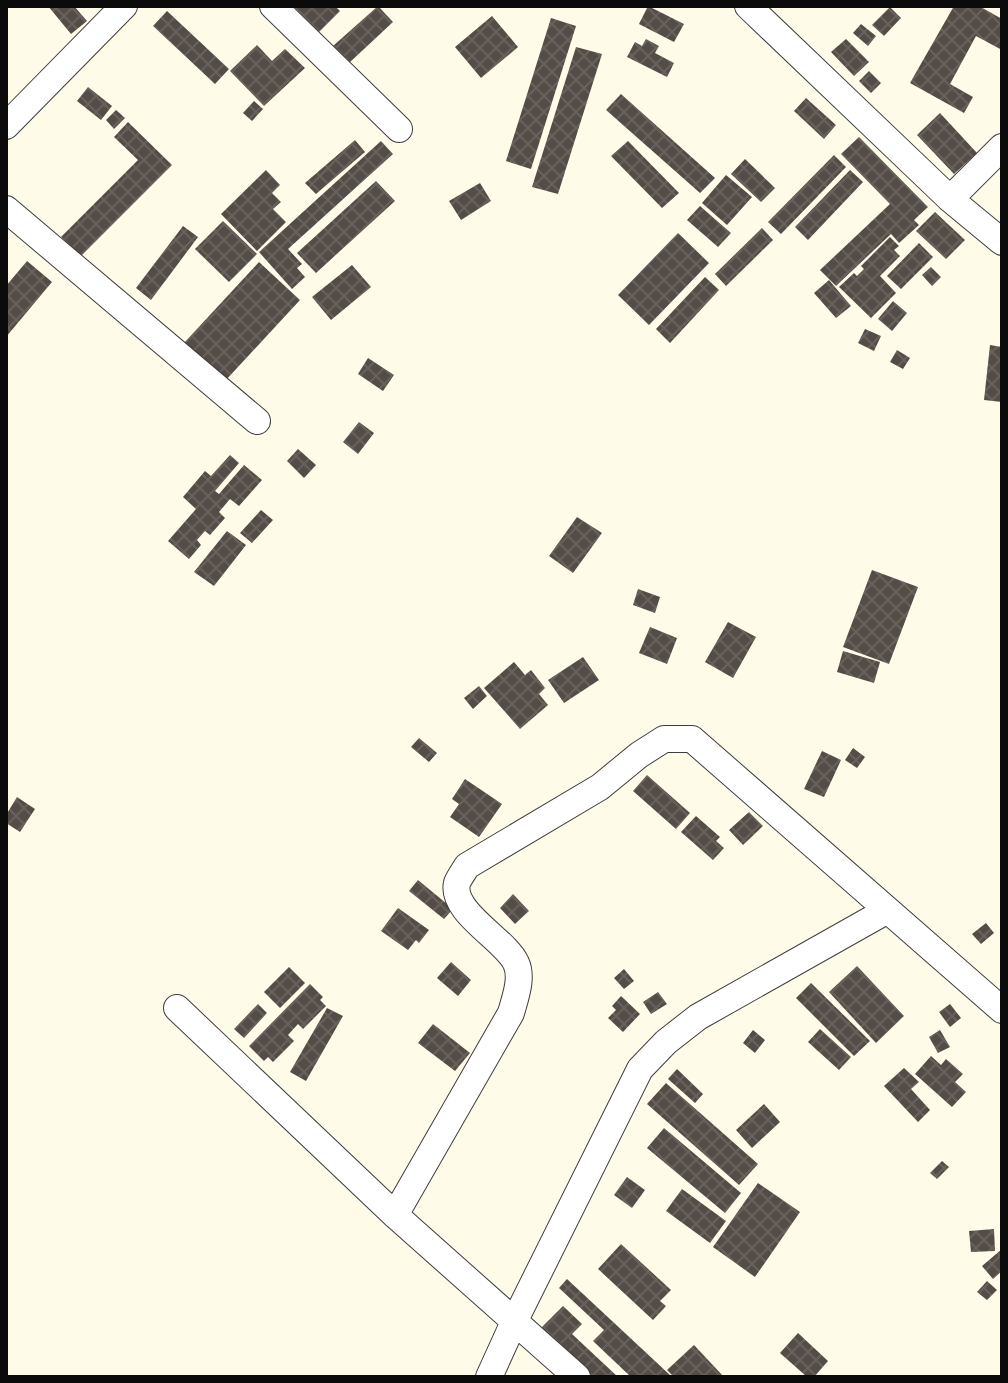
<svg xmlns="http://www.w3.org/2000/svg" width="1008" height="1383" font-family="Lora,serif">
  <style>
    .building { fill: url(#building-cross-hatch) }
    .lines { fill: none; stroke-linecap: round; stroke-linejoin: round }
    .minor-casing { stroke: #3e3e3e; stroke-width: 28 }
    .minor { stroke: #fff; stroke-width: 26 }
  </style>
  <defs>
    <pattern id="building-cross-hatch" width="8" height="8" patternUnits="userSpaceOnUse" patternTransform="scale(2)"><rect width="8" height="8" fill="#544c46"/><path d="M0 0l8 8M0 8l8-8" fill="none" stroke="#68615c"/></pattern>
  </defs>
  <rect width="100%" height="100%" fill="#fffbe9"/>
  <!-- building -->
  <path class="building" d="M48 6H74L87 21 71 34Z
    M293 6H335L340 11 319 32Z
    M378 6 393 22 349 63 333 46Z
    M648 6 684 24 674 42 639 24Z
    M954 6H979L1002 19V50L976 36 950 84 973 97 964 113 910 83Z
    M890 7 901 18 884 36 872 25Z
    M167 11 229 69 215 84 153 26Z
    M492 16 518 47 481 78 455 47Z
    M551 18 576 26 531 169 506 161Z
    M861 24 876 36 868 46 853 33Z
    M646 39 659 46 655 53 674 63 667 77 627 57 635 42 642 46Z
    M846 39 869 62 854 76 831 52Z
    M257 45 272 61 285 49 305 68 264 106 230 71Z
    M576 47 602 54 558 194 532 187Z
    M869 71 881 83 871 93 859 81Z
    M88 87 112 106 101 120 77 101Z
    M621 94 715 178 700 193 606 110Z
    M806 98 836 125 824 139 794 111Z
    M254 101 263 109 252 121 243 113Z
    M116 110 125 118 114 129 106 120Z
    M940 113 977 153 954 174 917 135Z
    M128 122 172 165 81 256 61 237 138 160 114 137Z
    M859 137 928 207 914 220 919 225 899 243 891 234 836 286 820 270 890 204 841 154Z
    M355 140 365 152 316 194 305 183Z
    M381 141 393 154 288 249 302 264 297 268 305 277 292 289 259 252Z
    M628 141 679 193 662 208 611 156Z
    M834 155 846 167 781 234 768 222Z
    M745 159 775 188 761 202 731 174Z
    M266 170 280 185 272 193 281 202 273 209 286 222 257 251 221 214Z
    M850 170 863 182 808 240 795 227Z
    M726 175 752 197 727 225 702 203Z
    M376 181 395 201 316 273 297 253Z
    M480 183 491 201 461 220 449 201Z
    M700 206 731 233 718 247 687 220Z
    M935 212 965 240 946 259 916 231Z
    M223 221 257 254 229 282 195 249Z
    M183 226 198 237 151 300 136 288Z
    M762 228 773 240 726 286 715 274Z
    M678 233 709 263 649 325 618 295Z
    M890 237 899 246 894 250 900 256 880 276 896 293 871 318 839 287 854 273 857 276 864 269 861 266Z
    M919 243 933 257 901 289 887 276Z
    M27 261 52 282 6 337V286Z
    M259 262 300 300 225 381 184 343Z
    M352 265 371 287 331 320 312 297Z
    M931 267 941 277 932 286 922 275Z
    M705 277 719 290 670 343 656 329Z
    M829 280 851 306 836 318 814 293Z
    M893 301 907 313 892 331 878 319Z
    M865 329 881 336 874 351 858 343Z
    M990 345 1002 347V402L984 400Z
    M897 350 910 358 903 369 890 362Z
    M368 358 394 375 383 391 358 374Z
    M359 422 374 433 358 454 343 442Z
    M298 449 316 465 304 478 287 461Z
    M230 455 239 463 215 491 219 494 244 465 262 480 239 506 230 499 219 512 225 518 210 535 205 531 197 540 201 545 189 559 168 541 196 509 183 497 205 471 211 476Z
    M261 510 273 520 252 543 240 533Z
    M577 517 602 533 573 573 549 556Z
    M227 531 246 545 214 586 194 572Z
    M872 570 918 587 889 664 843 647Z
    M638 589 660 597 655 613 633 605Z
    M728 622 756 637 733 678 705 662Z
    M650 627 677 638 667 664 639 653Z
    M843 651 880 662 874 683 837 672Z
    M583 657 599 680 564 703 548 680Z
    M514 662 525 675 531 670 545 688 539 694 548 705 520 729 484 688Z
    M479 686 487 696 473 709 464 698Z
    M419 738 437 753 429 762 411 747Z
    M853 748 865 757 857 768 845 760Z
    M822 751 841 760 824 797 804 789Z
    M647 775 690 813 676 829 633 791Z
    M465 779 502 804 479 837 450 817 459 804 452 799Z
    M17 797 35 809 20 832 6 823V815Z
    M749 812 763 826 743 845 729 830Z
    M696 816 720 837 716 841 724 848 713 860 681 832Z
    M418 880 453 909 444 919 409 891Z
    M513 894 529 911 515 924 500 908Z
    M398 908 429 930 419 943 416 940 408 950 381 931Z
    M986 923 994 933 981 944 972 934Z
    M451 962 471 980 458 996 437 978Z
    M857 966 904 1016 876 1043 829 992Z
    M289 967 305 983 280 1008 264 992Z
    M624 969 634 981 624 989 614 978Z
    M811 983 870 1041 854 1056 796 998Z
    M310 984 323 997 320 1000 326 1006 303 1029 298 1024 288 1035 294 1041 273 1062 268 1057 264 1061 249 1046Z
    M658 992 667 1004 651 1014 643 1002Z
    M621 996 640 1014 623 1032 608 1018 616 1010 612 1006Z
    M258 1004 267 1013 244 1038 234 1029Z
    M950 1004 961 1018 950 1027 939 1012Z
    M327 1008 343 1016 306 1081 290 1072Z
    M433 1024 470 1053 455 1071 418 1043Z
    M820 1029 851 1057 839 1070 808 1042Z
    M753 1030 765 1040 755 1053 743 1043Z
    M940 1030 950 1047 938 1053 929 1037Z
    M931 1056 941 1065 946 1059 963 1074 955 1082 966 1092 952 1107 915 1074Z
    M904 1068 919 1082 911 1089 930 1110 918 1122 884 1086Z
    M677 1069 703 1094 695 1103 668 1079Z
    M666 1083 758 1164 739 1185 647 1104Z
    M764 1104 780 1122 752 1148 736 1130Z
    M664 1128 741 1193 725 1213 647 1148Z
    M942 1161 949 1167 937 1179 930 1173Z
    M627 1177 645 1190 632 1208 614 1195Z
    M758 1183 800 1212 755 1277 713 1247Z
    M682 1189 726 1221 710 1243 666 1211Z
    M994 1229 995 1251 971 1252 969 1231Z
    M621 1244 671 1290 660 1301 666 1306 653 1320 598 1269Z
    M1002 1249V1271L993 1279 982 1266Z
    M567 1279 670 1375 668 1377H631L593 1341 604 1330 559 1288Z
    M987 1281 997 1290 987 1300 977 1292Z
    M563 1306 582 1324 572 1334 618 1377H591L540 1329Z
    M798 1333 828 1361 814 1377H807L780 1353Z
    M694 1345 724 1377H674L667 1370Z"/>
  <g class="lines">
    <!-- minor casing -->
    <g class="minor-casing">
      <path id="minor" d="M273 6 399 129
        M748 6 950 199 1002 242
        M6 126 124 6
        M950 199 1002 147
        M6 209 257 421
        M177 1008 395 1215 577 1377
        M395 1215 511 1013C515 998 523 978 516 963 506 940 450 912 457 883 459 878 464 871 467 866L600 787 639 755 664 739H692L1002 1010
        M489 1377 514 1322 640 1069 666 1042 698 1017 886 911"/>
    </g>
    <!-- minor -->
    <use href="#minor" class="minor"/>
  </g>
  <!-- border -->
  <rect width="1008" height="1383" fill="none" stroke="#0b0b0b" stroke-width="16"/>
</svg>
